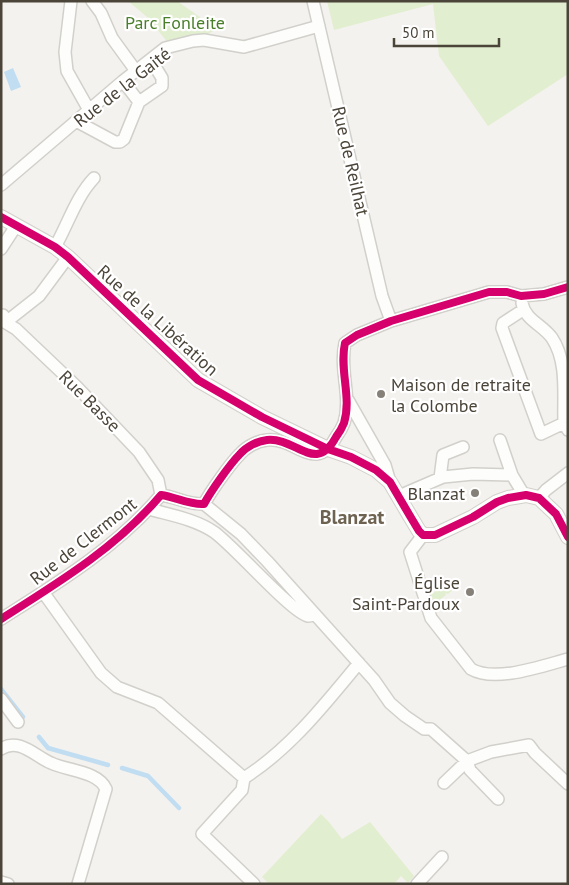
<svg xmlns="http://www.w3.org/2000/svg" width="569" height="885" font-family="'PT Sans',sans-serif">
  <style>
    .green { fill: #e1eecf }
    .water { fill: #c0ddf1 }
    .lines { fill: none; stroke-linecap: round; stroke-linejoin: round }
    .stream { stroke: #c0ddf1; stroke-width: 4.5 }
    .minor-casing { stroke: #d2d0cb; stroke-width: 14 }
    .tertiary-casing { stroke: #d2d0cb; stroke-width: 16 }
    .minor { stroke: #fdfdfc; stroke-width: 11 }
    .tertiary { stroke: #fdfdfc; stroke-width: 14 }
    .cycleway-casing { stroke: #fff; stroke-width: 11 }
    .cycleway { stroke: #d6006c; stroke-width: 8 }
    .poi-dot { fill: #868178; stroke: #fff; stroke-width: 2 }
    .labels { text-anchor: middle; dominant-baseline: central; stroke-width: 4.5; stroke-linejoin: round; paint-order: stroke }
    .park-label { font-size: 18px; fill: #4a7f2a; stroke: #fff }
    .street-label { font-size: 18px; fill: #4b4439; stroke: #fff }
    .poi-label { font-size: 18px; fill: #4b4439; stroke: #fff; text-anchor: end }
    .quarter-label { font-size: 20px; font-weight: bold; fill: #6e6250; stroke: #fff }
  </style>
  <rect width="100%" height="100%" fill="#f4f2ee"/>
  <!-- green -->
  <path class="green" d="M128 1H177L217 29 206 35 169 44 147 17Z
    M327 1H568V74L488 126 439 56 433 4 334 30Z
    M448 580 455 588 448 594 445 593 446 595 437 602V604L442 607 436 613 430 596Z
    M321 814 329 822 342 839 370 822 414 876 408 883 401 876 394 884H269L262 877Z"/>
  <!-- water -->
  <path class="water" d="M13 68 21 87 11 91 4 72Z"/>
  <g class="lines">
    <!-- stream -->
    <path class="stream" d="M1 689 23 717
      M39 737 48 748 108 765
      M122 768 148 776 179 808"/>
    <!-- minor casing -->
    <g class="minor-casing">
      <path id="minor" d="M71 1 65 52 67 71 89 110
        M92 1 101 13 112 38 136 71
        M313 1 382 296 391 321
        M123 81 139 102
        M76 121 115 142H120L124 139 139 102 162 86V78L151 60
        M1 185 123 81 165 48 193 41 204 40 244 47 319 26
        M55 247C68 224 76 197 94 178
        M1 249 16 226
        M522 303C525 320 543 325 552 338 568 362 563 395 564 423L568 430
        M523 310 503 323 502 328 541 434 564 423
        M3 315 6 322 39 296 68 257
        M1 320 16 329 77 387 139 452 158 480 161 495
        M348 400 385 465 390 482
        M500 440 512 475
        M440 478 443 455 463 447
        M399 496 443 477 473 474 512 475 524 495
        M539 498 546 490 568 473
        M204 504 241 534 267 561 374 680 390 703 405 716 424 729H431L467 761 491 752 529 745 535 753 568 784
        M149 509C170 515 195 519 214 532 234 546 292 613 308 616 310 616 313 615 315 615
        M423 535 410 552 431 618 471 669C495 683 542 666 568 659
        M43 592 101 673 117 687 158 703 244 778
        M1 619C58 583 117 547 161 495 176 497 189 505 204 504 211 491 230 464 240 454 246 447 257 441 267 440 296 437 316 475 336 437 339 433 342 428 344 423 352 397 339 370 345 343L357 335 391 321 489 292H507L521 296 544 294 568 287
        M1 699 18 722
        M1 749C19 737 36 757 51 763 68 771 98 771 106 789L78 884
        M244 778C290 749 325 704 359 663
        M244 778 242 790 202 834 254 884
        M444 783 467 761 470 770 498 799
        M1 882 8 884
        M417 884 442 857"/>
    </g>
    <!-- tertiary casing -->
    <g class="tertiary-casing">
      <path id="tertiary" d="M1 217 55 247 68 257 198 380 262 417 328 449 351 457 376 470 390 482 410 516 419 531 423 535H435L473 517 497 502 508 498 526 495 539 498 556 514 568 537"/>
    </g>
    <!-- minor -->
    <use href="#minor" class="minor"/>
    <!-- tertiary -->
    <use href="#tertiary" class="tertiary"/>
    <!-- cycleway casing -->
    <g class="cycleway-casing">
      <path id="cycleway" d="M1 217 55 247 68 257 198 380 262 417 328 449 351 457 376 470 390 482 410 516 419 531 423 535H435L473 517 497 502 508 498 526 495 539 498 556 514 568 537
        M1 619C58 583 117 547 161 495 176 497 189 505 204 504 211 491 230 464 240 454 246 447 257 441 267 440 296 437 316 475 336 437 339 433 342 428 344 423 352 397 339 370 345 343L357 335 391 321 489 292H507L521 296 544 294 568 287"/>
    </g>
    <!-- cycleway -->
    <use href="#cycleway" class="cycleway"/>
  </g>
  <!-- markers -->
  <g class="poi-dot">
    <circle cx="381" cy="394" r="5"/>
    <circle cx="475" cy="493" r="5"/>
    <circle cx="470" cy="592" r="5"/>
  </g>
  <g class="labels">
    <!-- park labels -->
    <g class="park-label">
      <text x="175" y="22">Parc Fonleite</text>
    </g>
    <!-- street labels -->
    <g class="street-label">
      <text transform="translate(122 87) rotate(-38)">Rue de la Gaité</text>
      <text transform="translate(351 161) rotate(77)">Rue de Reilhat</text>
      <text transform="translate(158 320) rotate(42)">Rue de la Libération</text>
      <text transform="translate(90 401) rotate(45)">Rue Basse</text>
      <text transform="translate(83 541) rotate(-38)">Rue de Clermont</text>
    </g>
    <!-- poi labels -->
    <g class="poi-label">
      <text x="391" y="384" text-anchor="start">Maison de retraite<tspan x="391" dy="21">la Colombe</tspan></text>
      <text x="465" y="493">Blanzat</text>
      <text x="460" y="582">Église<tspan x="460" dy="21">Saint-Pardoux</tspan></text>
    </g>
    <!-- quarter labels -->
    <g class="quarter-label">
      <text x="352" y="517">Blanzat</text>
    </g>
  </g>
  <!-- border -->
  <rect width="569" height="885" fill="none" stroke="#4b4439" stroke-width="5"/>
  <!-- scale -->
  <path d="M394 38v8h105v-8" fill="none" stroke="#4b4439" stroke-width="2.5"/>
  <text x="402" y="38" font-size="15" fill="#4b4439" stroke="#ffffff" stroke-width="4" paint-order="stroke">50 m</text>
</svg>
